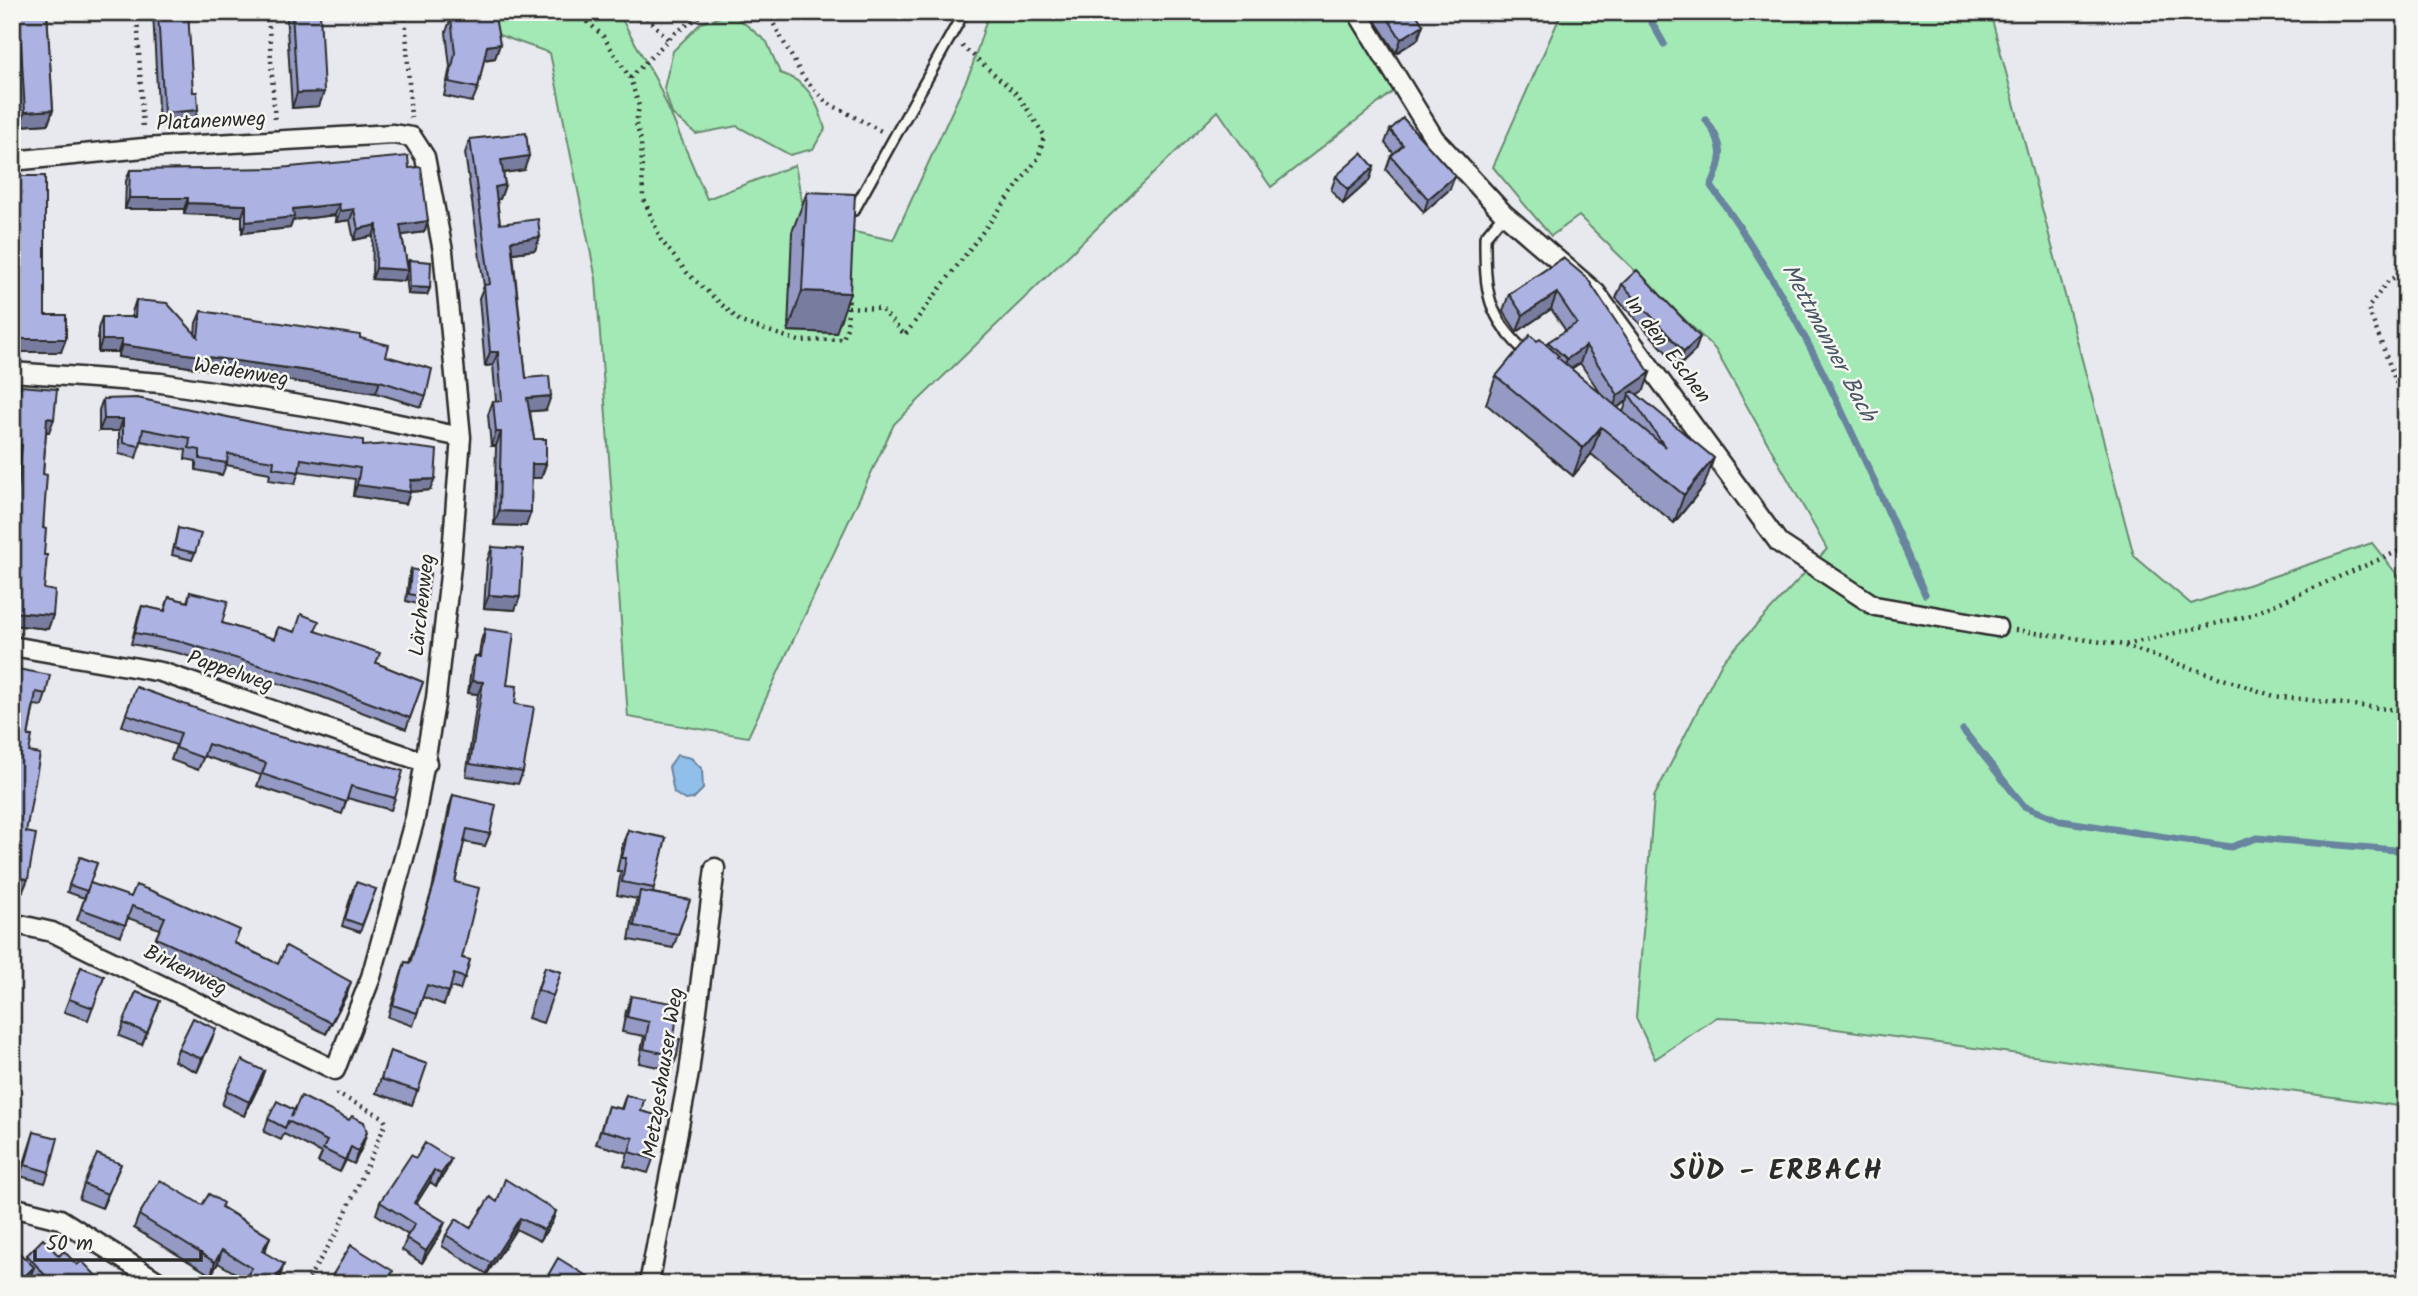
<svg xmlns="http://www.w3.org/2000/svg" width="2418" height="1296" font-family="Kalam,sans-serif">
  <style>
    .green { fill: #a3e9b5; stroke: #678a70; stroke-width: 2 }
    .water { fill: #90bfea; stroke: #68849e; stroke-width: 2 }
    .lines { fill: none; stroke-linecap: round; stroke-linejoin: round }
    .stream { stroke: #68849e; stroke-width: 7 }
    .lane-casing { stroke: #2b2b2b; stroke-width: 14 }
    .street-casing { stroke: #2b2b2b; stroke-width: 23 }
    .path { stroke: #2b2b2b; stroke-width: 4.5; stroke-dasharray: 2 5; stroke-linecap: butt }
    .lane { stroke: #f6f6f2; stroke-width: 9 }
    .street { stroke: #f6f6f2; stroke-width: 18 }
    .wall { fill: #949ac3; stroke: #2b2b2b; stroke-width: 2; fill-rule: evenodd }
    .shaded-wall { fill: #787d9f; stroke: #2b2b2b; stroke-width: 2 }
    .building { fill: #acb3e3; stroke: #2b2b2b; stroke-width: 2 }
    .labels { text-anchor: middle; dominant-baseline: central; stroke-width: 5; stroke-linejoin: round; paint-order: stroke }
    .street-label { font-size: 21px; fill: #2b2b2b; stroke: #f6f6f2 }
    .water-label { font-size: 23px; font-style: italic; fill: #495764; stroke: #f6f6f2 }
    .district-label { font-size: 28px; font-weight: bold; letter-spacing: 2px; fill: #2b2b2b; stroke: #f6f6f2 }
  </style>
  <rect width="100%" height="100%" fill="#e7e9ef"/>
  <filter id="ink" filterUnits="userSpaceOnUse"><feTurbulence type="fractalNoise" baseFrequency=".0143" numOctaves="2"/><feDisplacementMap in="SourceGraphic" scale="14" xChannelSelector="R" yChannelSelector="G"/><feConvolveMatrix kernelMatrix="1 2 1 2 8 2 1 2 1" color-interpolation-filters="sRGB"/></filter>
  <g filter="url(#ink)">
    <!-- green -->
    <path class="green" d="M434 12H613L620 16 657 82 707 199 795 165 806 222 893 240 971 70 989 12H1365L1351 19 1394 91 1271 187 1218 111 894 424 748 737 628 717 596 279 550 53Z
      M1562 12H1990L2134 556 2191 604 2372 543 2406 586V1107L1762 1019 1717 1017 1655 1059 1636 1018 1654 797 1722 662 1827 549 1715 349 1579 216 1551 236 1493 167Z
      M732 13 767 42 780 73C808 81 818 102 825 129L813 149 790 155 737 126 696 134 672 114 664 88 673 51 701 23Z"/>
    <!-- water -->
    <path class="water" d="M677 755 691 758 702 769 703 789 693 799 685 800 674 793 669 767Z"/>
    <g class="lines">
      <!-- stream -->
      <path class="stream" d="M1136 12 1156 17 1209 12
        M1311 12 1320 13
        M1646 12 1664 44
        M1706 120C1725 146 1724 158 1711 186 1803 311 1862 454 1925 594
        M1963 730 2024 806 2061 821 2231 847 2257 838 2406 851"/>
      <!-- lane casing -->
      <g class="lane-casing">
        <path id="lane" d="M844 209 854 210 964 12
          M1504 214 1485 237C1485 292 1486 317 1529 355"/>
      </g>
      <!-- street casing -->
      <g class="street-casing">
        <path id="street" d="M1357 12 1434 138 1504 214 1596 293 1779 543 1875 606 1997 627
          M12 161 144 148 393 134 412 137 425 157 443 251 461 437 451 566 436 698 415 818 371 977 335 1070 52 932 12 923
          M12 372 161 383 337 411 461 437
          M12 646 161 672 427 763
          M12 1207 60 1219 162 1284
          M649 1284 689 1073 715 868"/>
      </g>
      <!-- path -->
      <path class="path" d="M137 12 143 130
        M268 12 275 123
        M405 12 411 118
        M577 12 603 36 630 78 639 106 636 124 641 141 643 197 661 240 688 274 741 322 799 341 843 339 847 328 849 294
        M642 12 668 39
        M767 12 803 77 826 102 883 132
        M630 78 675 33 706 12
        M2406 271 2388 281 2368 308 2406 408
        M848 307 881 309 905 335 1039 157 1044 135 1018 95 960 44
        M2015 630 2124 645 2248 616 2406 548
        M2125 646 2274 696 2406 711
        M305 1284 336 1234 386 1123 383 1117 337 1094V1089
        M2395 1284 2397 1268 2406 1253"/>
      <!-- lane -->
      <use href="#lane" class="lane"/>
      <!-- street -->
      <use href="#street" class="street"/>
    </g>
    <!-- wall -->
    <path class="wall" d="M13 12H47L53 110 48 124 20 126Z
      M153 12H192H188L193 124 159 126Z
      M286 12H320L319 106 292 108Z
      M1380 12H1415L1418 39 1396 53 1376 22Z
      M451 18 500 44 495 58 484 60 478 88 472 102 444 96 450 67 446 32Z
      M1390 130 1450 189 1424 212 1386 170 1391 156 1394 154 1385 143Z
      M470 139 524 170 503 173 505 185 500 199H497L500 224 540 237 535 250 513 253 526 378 546 410 530 411 534 439 546 464 541 478H532L526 526 494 525 496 446H491L488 415 493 401H496L493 365 485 366 479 298 484 286 465 153Z
      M1374 167 1369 181 1343 204 1331 190 1336 176Z
      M409 168 428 221 424 232 402 235 407 264 409 260 430 288 427 295 408 294 406 274 404 281 372 279 373 236 354 240 350 220 336 222 335 215 293 220 290 228 242 233V216L184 214V209H125L126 181 130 170Z
      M17 176 45 315 61 352H13L12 188Z
      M807 192 836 333 788 331 792 232Z
      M1563 258 1644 390 1637 394 1704 486 1674 523 1591 454 1573 476 1486 404 1496 376 1537 341 1547 345 1548 342 1566 331 1551 309 1517 332 1503 311 1509 294ZM1580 363 1601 394 1571 369ZM1627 401 1623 412 1617 408Z
      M1622 284 1700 337 1695 351 1679 366 1616 298Z
      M136 300 195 334 196 323 201 311 360 338 386 356 426 396 421 407 376 393 118 357V352H98V329L102 317H132V312Z
      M20 386 49 432H46L43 474 44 589 53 615 48 629 12 625V579L16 539H12V515L17 459 12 458V430L15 399Z
      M103 399 363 446 430 490 410 492 406 504 353 496 355 479 299 471 295 484 269 480 270 473 226 465 222 475 196 470V461L185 459 186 450 141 441 136 458 119 454V431H99V410Z
      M178 528 195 553 192 560 172 555Z
      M492 547 515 610 484 608 487 561Z
      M411 569 427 598 425 606 406 601 409 576Z
      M190 592 222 623 274 639 278 627 295 632 315 631 376 663 423 682 406 729 314 694 178 653 131 644 138 617 142 606 164 611 169 597 187 602Z
      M485 629 515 704 523 772 518 784 466 776 478 694 468 693 471 668 475 656H479L481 641Z
      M12 668 46 694 42 706 34 705 28 736 26 832 23 891 12 889Z
      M136 687 395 798 391 810 347 798 342 814 257 786 261 775 204 756 198 770 171 760 176 745 122 726Z
      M453 795 490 834 485 846 464 842 455 882 462 958 470 960 460 990 450 987 444 1005 423 997 413 1026 388 1017 405 962 409 963 432 890 449 808Z
      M628 830 654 888 653 893 690 900 673 948 629 940 635 905 637 899 617 895 621 871H617L623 843Z
      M80 857 97 863 84 898 67 892Z
      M90 883 235 943 278 964 347 994 326 1034 240 989 151 949 160 929 128 918 121 936 77 920Z
      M353 889H376L360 932 342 926Z
      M81 967 104 976 88 1020 64 1012Z
      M545 967 561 972 543 1023 528 1018Z
      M136 992 160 1001 142 1045 119 1036Z
      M631 996 674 1038 677 1056 672 1070 639 1063 644 1036 622 1032 626 1011Z
      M211 1041 197 1072 174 1061 178 1049Z
      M390 1051 427 1064 412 1105 376 1093Z
      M264 1071 259 1085 244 1116 222 1105 227 1091Z
      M626 1095 641 1111 653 1159 648 1173 624 1166 628 1153 596 1144 608 1106 621 1109Z
      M294 1110 363 1145 354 1164 346 1160 340 1172 318 1162 322 1153 284 1134 281 1140 264 1132 268 1119Z
      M34 1132 49 1172 45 1183 20 1176Z
      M416 1158 446 1171 436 1186 430 1182 416 1204 445 1222 440 1234 422 1263 402 1250 408 1235 376 1214 380 1202Z
      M115 1178 102 1208 79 1199 84 1184Z
      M497 1202 556 1211 552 1222 540 1241 516 1229 487 1274 442 1246 446 1235 470 1228Z
      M202 1205 222 1207 270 1237 264 1252 280 1277 276 1284H243L245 1279 218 1263 211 1275 134 1228 139 1215Z
      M27 1255 59 1256 77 1265 104 1284H38L31 1275 29 1280 25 1284H12Z"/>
    <!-- shaded-wall -->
    <path class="shaded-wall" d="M1423 25 1418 39 1396 53 1401 39Z
      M500 44 495 58 482 60 487 46Z
      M324 92 319 106 292 108 297 93Z
      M53 110 48 124 20 126 25 112Z
      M198 110 193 124 159 126 164 113Z
      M529 156 524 170 496 174 501 160Z
      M1374 167 1369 181 1343 204 1348 190Z
      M1455 176 1450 189 1424 212 1428 199Z
      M505 185 500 199 491 200 495 187Z
      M129 198H188L184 209H125Z
      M188 203 246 205 242 216 184 214Z
      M339 204 335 215 293 220 290 228 242 233 246 222 293 209Z
      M354 209 350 220 336 222 340 211Z
      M428 221 424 232 396 236 400 225Z
      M377 225 373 236 354 240 358 229Z
      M540 237 535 250 506 254 511 241Z
      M376 268 408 270 404 281 372 279Z
      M410 287 430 288 427 295 408 294Z
      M802 291 850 293 836 333 788 331Z
      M1557 293 1551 309 1517 332 1523 315Z
      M1700 337 1695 351 1679 366 1684 352Z
      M18 339H66L61 352H13Z
      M102 340H122L118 352H98Z
      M122 345 380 381 376 393 118 357Z
      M1586 346 1580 363 1561 375 1567 359Z
      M490 352H498L493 365 485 366Z
      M1650 373 1644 390 1632 398 1629 394 1627 401 1612 411 1618 395Z
      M551 396 546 410 522 412 527 398Z
      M47 418 54 419 49 432 43 431Z
      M104 419H123L119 431H99Z
      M1601 427 1591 454 1573 476 1583 448Z
      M496 432H501L496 446H491Z
      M15 445H22L17 459 12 458V452Z
      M1714 458 1704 486 1674 523 1684 495Z
      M532 464H546L541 478H527Z
      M435 479 430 490 408 492H410L406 504 353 496 357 485Z
      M499 511 531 512 526 526 494 525Z
      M15 526H21L16 539H12V533Z
      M489 595 520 597 515 610 484 608Z
      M13 612 53 615 48 629 12 625Z
      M472 681 483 682 478 694 468 693Z
      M12 877 28 879 23 891 12 889Z
      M351 982 347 994 326 1034 331 1023Z
      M216 1029 211 1041 197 1072 202 1059Z
      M264 1071 259 1085 244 1116 249 1102Z
      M367 1132 363 1145 354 1164 358 1151Z
      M351 1147 346 1160 340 1172 345 1160Z
      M451 1159 446 1171 436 1186 441 1174Z
      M121 1164 115 1178 102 1208 107 1194Z
      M434 1170 430 1182 409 1215 414 1203Z
      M556 1211 552 1222 540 1241 544 1230Z
      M520 1218 516 1229 487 1274 491 1263Z
      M445 1222 440 1234 422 1263 426 1251Z
      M270 1237 266 1249 257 1263 262 1251Z
      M222 1250 218 1263 211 1275 215 1262Z
      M284 1264 280 1277 276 1284H273Z
      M34 1267 29 1280 25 1284H17Z"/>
    <!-- building -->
    <path class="building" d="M19 12H47L53 110 25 112Z
      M158 12H188L193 92H197L198 110 164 113Z
      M292 12H320L324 92 297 93Z
      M494 12 500 44 487 46 478 88 449 82 455 53 451 18Z
      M1384 12H1415L1423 25 1401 39Z
      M1403 118 1455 176 1428 199 1391 156 1403 145 1390 130Z
      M526 133 529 156 501 160 505 185 495 187 500 224 538 219 540 237 511 241 526 378 549 376 551 396 527 398 534 439H546V464H532L531 512 499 511 501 432H496L493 401H502L498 352H490L484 285 490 284 470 139Z
      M1362 153 1374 167 1348 190 1336 176Z
      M408 156 409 168 421 167 428 221 400 225 408 270 376 268 377 225 358 229 354 209 340 211 339 204 293 209 294 217 246 222V205L188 203V198H129L130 170 279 168Z
      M17 176H45V315H66V339H18Z
      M807 192 855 194 850 293 802 291Z
      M1563 258 1587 278 1650 373 1618 395 1586 346 1567 359 1548 342 1577 323 1557 293 1523 315 1509 294Z
      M409 260 431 262 430 288 410 287Z
      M1637 270 1700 337 1684 352 1622 284Z
      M136 300 167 303 198 337 201 311 360 335V338L389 345 386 356 432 369 426 396 380 381 122 345V340H102V317H135Z
      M1530 335 1537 341 1540 339 1559 356 1557 357 1665 447 1629 394 1633 391 1714 458 1684 495 1601 427 1583 448 1496 376Z
      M20 386 57 389 54 419 47 418 43 474 47 475 43 528 46 529 44 555H47L44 589 55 591 53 615 13 612 21 526H15L22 445H15Z
      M137 398 280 428 363 440V446L389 444 437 450 435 479 411 480 410 492 357 485 360 468 301 459 299 472 273 468 274 461 228 454 227 463 200 459V450L189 448 190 438 143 429 140 446 123 443V419H104L103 399Z
      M178 528 201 534 195 553 174 548Z
      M492 547 523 549 520 597 489 595Z
      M411 569 430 573 427 598 409 594Z
      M190 592 228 601 222 623 275 639 278 627 295 632 301 614 319 621 315 631 380 653 376 663 423 682 410 718 318 683 182 642 135 633 142 606 165 611 169 597 188 602Z
      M485 629 514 633 507 685 517 686 515 704 534 707 523 772 470 764 483 682 472 681 475 656 481 657Z
      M12 668 50 675 46 694 36 692 28 736H32L29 752 40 754 26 832 36 834 28 879 12 877Z
      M136 687 262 732 403 771 395 798 351 786 346 802 262 774 266 763 208 744 203 758 176 748 181 733 126 714Z
      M453 795 496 805 490 834 467 829 455 882 479 888 462 958 470 960 465 978 454 974 449 992 427 985 417 1013 393 1005 405 962 410 963 436 878Z
      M628 830 666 838 654 888 622 882 626 858H622Z
      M80 857 97 863 87 891 69 885Z
      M356 882 376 889 362 925 345 919Z
      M90 883 131 897 136 885 157 893 240 930 234 943 278 964 286 946 351 982 331 1023 244 978 156 938 165 917 132 906 125 925 81 909Z
      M640 891 690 900 678 934 634 926Z
      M12 945 17 947 12 960Z
      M81 967 104 976 93 1008 69 999Z
      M545 967 561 972 553 996 538 990Z
      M136 992 160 1001 147 1033 123 1023Z
      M631 996 678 1004 674 1038 680 1039 677 1056 644 1049 649 1022 627 1017Z
      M193 1018 216 1029 202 1059 178 1049Z
      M390 1051 427 1064 418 1091 381 1079Z
      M242 1060 264 1071 249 1102 227 1091Z
      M626 1095 644 1100 641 1111 664 1117 653 1159 629 1152 633 1138 601 1130 608 1106 622 1109Z
      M301 1096 349 1120 352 1116 364 1122 367 1132 358 1151 351 1147 345 1160 323 1149 327 1141 288 1121 285 1128 268 1119 277 1101 294 1110 291 1117Z
      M34 1132 58 1138 49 1172 25 1165Z
      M425 1143 451 1159 441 1174 434 1170 414 1203 445 1222 426 1251 406 1238 415 1224 380 1202 411 1155 416 1158Z
      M97 1154 121 1164 107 1194 84 1184Z
      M505 1179 556 1211 544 1230 520 1218 491 1263 446 1235 456 1219 470 1228 490 1197 497 1202Z
      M160 1180 202 1205 209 1194 223 1203 221 1207 270 1237 262 1251 284 1264 273 1284H250L244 1280 252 1268 222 1250 215 1262 139 1215Z
      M43 1239 59 1256 64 1251 77 1265 82 1261 104 1284H53L27 1255Z
      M351 1245 393 1271 386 1284H327Z
      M12 1246 34 1267 17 1284H12Z
      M558 1258 598 1283V1284H543Z"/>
  </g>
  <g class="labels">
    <!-- street labels -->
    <g class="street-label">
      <text transform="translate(211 122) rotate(-3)">Platanenweg</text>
      <text transform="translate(1667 350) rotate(53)">In den Eschen</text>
      <text transform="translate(241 373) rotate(9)">Weidenweg</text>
      <text transform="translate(423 605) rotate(-84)">Lärchenweg</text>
      <text transform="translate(230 672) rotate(19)">Pappelweg</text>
      <text transform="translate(185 971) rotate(26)">Birkenweg</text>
      <text transform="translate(664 1073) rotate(-81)">Metzgeshauser Weg</text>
    </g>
    <!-- water labels -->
    <g class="water-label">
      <text transform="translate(1828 343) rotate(62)">Mettmanner Bach</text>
    </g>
    <!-- district labels -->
    <g class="district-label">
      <text x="1777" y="1171">SÜD - ERBACH</text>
    </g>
  </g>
  <!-- margin -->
  <rect width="2418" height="1296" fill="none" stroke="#f6f6f2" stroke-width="42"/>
  <rect x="21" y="21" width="2376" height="1254" fill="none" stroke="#2b2b2b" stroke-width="2.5" filter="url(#ink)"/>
  <!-- scale -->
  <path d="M35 1250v10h166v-10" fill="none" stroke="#2b2b2b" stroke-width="3.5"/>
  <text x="46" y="1250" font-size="21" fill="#2b2b2b" stroke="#f6f6f2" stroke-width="5" paint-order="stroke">50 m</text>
</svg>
